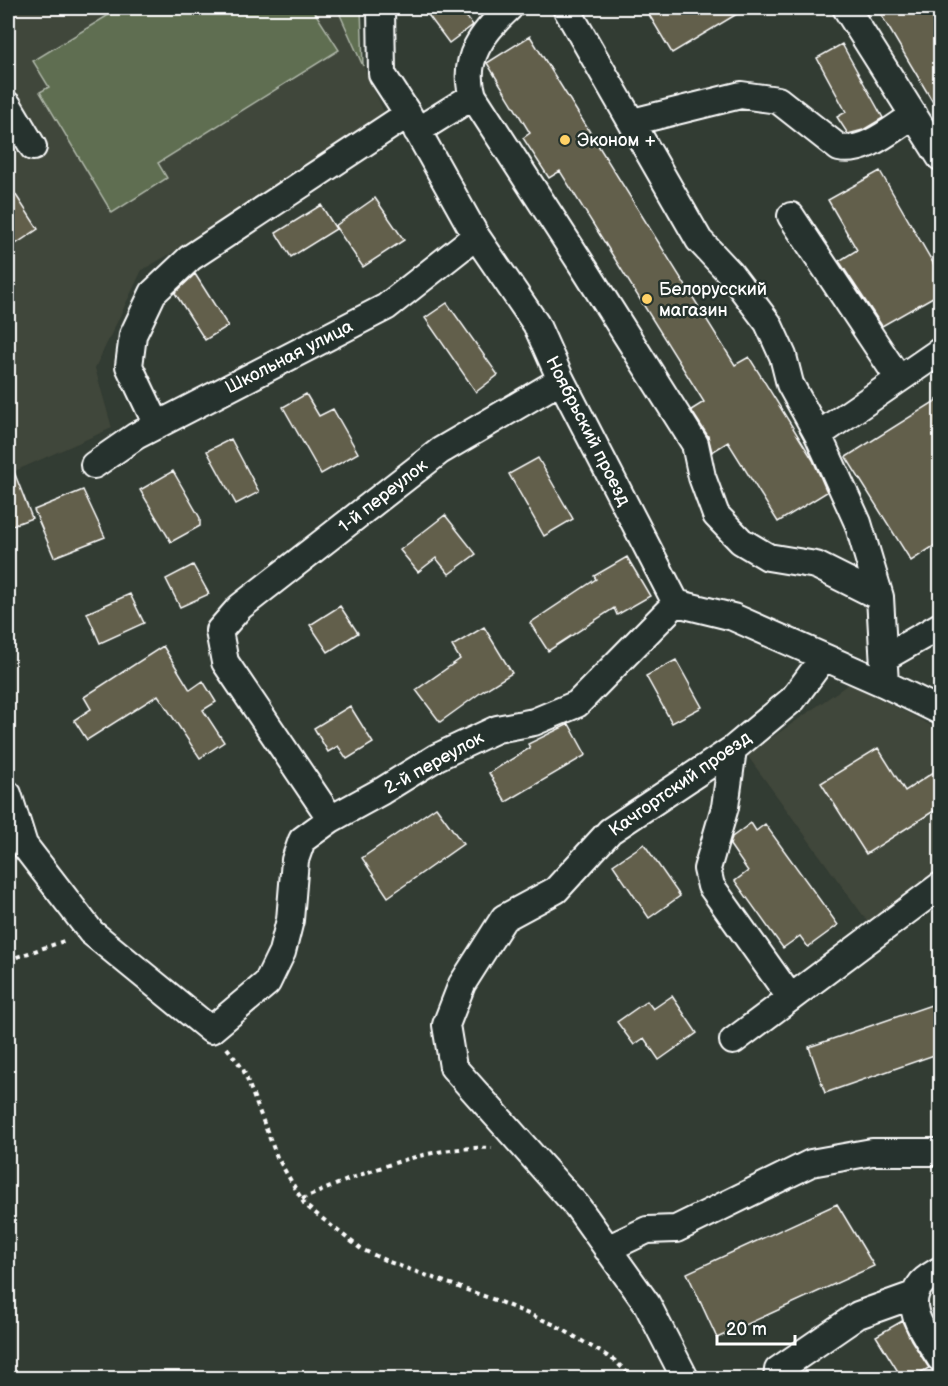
<svg xmlns="http://www.w3.org/2000/svg" width="948" height="1386" font-family="'Balsamiq Sans',sans-serif">
  <style>
    .built { fill: #40463a }
    .green { fill: #5e6e51; stroke: #aeb6a8; stroke-width: 1.5 }
    .building { fill: #625f4c; stroke: #fff; stroke-width: 1.5 }
    .lines { fill: none; stroke-linecap: round; stroke-linejoin: round }
    .minor-casing { stroke: #fff; stroke-width: 30 }
    .path { stroke: #fff; stroke-width: 4; stroke-dasharray: 4.5 4.5; stroke-linecap: butt }
    .minor { stroke: #26332d; stroke-width: 26 }
    .poi-dot { fill: #ffd166; stroke: #26332d; stroke-width: 2 }
    .labels { text-anchor: middle; dominant-baseline: central; stroke-width: 5; stroke-linejoin: round; paint-order: stroke }
    .poi-label { font-size: 18px; fill: #fff; stroke: #26332d; text-anchor: start }
    .street-label { font-size: 18px; fill: #fff; stroke: #26332d }
  </style>
  <rect width="100%" height="100%" fill="#323c33"/>
  <filter id="ink" filterUnits="userSpaceOnUse"><feTurbulence type="fractalNoise" baseFrequency=".0167" numOctaves="2"/><feDisplacementMap in="SourceGraphic" scale="12" xChannelSelector="R" yChannelSelector="G"/><feConvolveMatrix kernelMatrix="1 2 1 2 8 2 1 2 1" color-interpolation-filters="sRGB"/></filter>
  <g filter="url(#ink)">
    <!-- built -->
    <path class="built" d="M8 8H337L384 112 184 246 142 270 95 368 112 428 8 474Z
      M850 683 940 730V875L870 925 747 755Z"/>
    <!-- green -->
    <path class="green" d="M120 8H312L339 50 158 163 167 178 112 213 40 92 49 87 33 61Z
      M337 8H361L363 66Z"/>
    <!-- building -->
    <path class="building" d="M423 8H459L473 25 449 43Z
      M645 8H747L672 53Z
      M877 8H940V114Z
      M530 36 735 365 749 357 813 460 827 492 778 522 728 442 712 452 708 436 691 410 704 402 560 171 549 178 523 138 530 133 487 63Z
      M842 44 883 118 863 130 848 134 837 117 846 112 817 58Z
      M880 171 940 275V293L882 326 839 261 857 250 828 200Z
      M8 183 38 229 8 249Z
      M375 198 404 240 363 267 335 226Z
      M321 205 336 229 291 257 276 233Z
      M195 274 228 326 205 340 175 293Z
      M447 303 498 375 476 392 425 318Z
      M306 394 319 416 333 409 358 453 321 474 283 407Z
      M940 398V542L911 561 846 457Z
      M231 439 259 492 236 504 207 451Z
      M538 458 573 519 544 536 509 474Z
      M9 459 32 518 8 527V460Z
      M173 471 200 518V526L171 542 140 490Z
      M83 490 105 537 54 557 34 510Z
      M445 515 476 554 449 574 436 558 418 572 400 550Z
      M627 557 650 596 617 615 614 608 548 651 530 623 596 579 594 576Z
      M193 565 209 594 180 607 166 579Z
      M130 594 144 623 100 643 87 613Z
      M340 606 358 633 328 652 310 625Z
      M484 627 512 673 483 691 440 722 416 690 460 659 452 646Z
      M163 646 190 690 203 681 216 702 203 710 224 742 200 758 158 695 87 740 74 720 91 709 84 697Z
      M676 660 702 707 672 723 646 676Z
      M350 706 373 743 347 759 338 746 328 752 314 728Z
      M569 724 586 755 506 802 489 773 530 748 528 744Z
      M878 748 905 791 940 768V807L866 854 821 783Z
      M436 807 463 844 388 897 362 858Z
      M751 823 756 831 765 824 838 925 808 947 800 936 783 948 735 881 748 871 730 845 732 837Z
      M644 844 680 896 649 918 613 865Z
      M672 996 697 1033 659 1060 644 1038 634 1045 617 1022 647 1001 653 1009Z
      M940 1002V1053L825 1093 809 1047Z
      M837 1204 874 1266 717 1338 687 1273Z
      M902 1321 911 1340 929 1368 910 1378H902L876 1336Z"/>
    <g class="lines">
      <!-- minor casing -->
      <g class="minor-casing">
        <path id="minor" d="M381 8 382 74 408 114 476 236 536 324 561 380 676 603 733 617 885 684 940 711
          M566 8 699 240 730 273 768 323 783 356 790 384 818 435 940 351
          M846 8 940 157
          M473 96 586 271 695 444 702 477 716 515 741 541 768 557 816 565 880 597
          M8 105 33 147
          M632 122 741 95 778 100 839 148C865 154 893 128 914 115
          M417 131 473 96C461 59 483 32 509 8
          M791 216 899 379
          M157 425 129 366 133 335 153 293 190 258 408 114
          M818 435 858 523 880 597 885 684
          M94 465 136 436 386 307 476 236
          M884 658 940 626
          M733 749 725 807 707 869 711 886 790 997
          M8 794 24 845 91 932 211 1030 267 983 282 952 290 920 295 860 302 840 331 819 382 791 437 757 497 729 534 722 577 704 676 603
          M331 819 225 662 219 631 240 607 440 451 561 380
          M733 1041 940 886
          M607 1249 647 1230 676 1229 811 1163 872 1152H940
          M940 1270C934 1274 925 1278 921 1284 901 1307 928 1338 940 1358
          M685 1378 647 1304 577 1206 453 1067 446 1025 462 984 504 918 556 890 610 831 733 749 793 699 824 657
          M777 1378 778 1370 858 1315 914 1295"/>
      </g>
      <!-- path -->
      <path class="path" d="M8 960 67 940
        M227 1048 243 1069 277 1157 305 1205 361 1249 389 1262 495 1300 555 1325 614 1360 633 1378
        M302 1199C361 1174 426 1145 492 1148"/>
      <!-- minor -->
      <use href="#minor" class="minor"/>
    </g>
  </g>
  <!-- markers -->
  <g class="poi-dot">
    <circle cx="565" cy="140" r="6"/>
    <circle cx="647" cy="299" r="6"/>
  </g>
  <g class="labels">
    <!-- poi labels -->
    <g class="poi-label">
      <text x="577" y="140">Эконом +</text>
      <text x="659" y="289">Белорусский<tspan x="659" dy="21">магазин</tspan></text>
    </g>
    <!-- street labels -->
    <g class="street-label">
      <text transform="translate(289 357) rotate(-27)">Школьная улица</text>
      <text transform="translate(588 431) rotate(63)">Ноябрьский проезд</text>
      <text transform="translate(383 496) rotate(-38)">1-й переулок</text>
      <text transform="translate(434 763) rotate(-29)">2-й переулок</text>
      <text transform="translate(680 784) rotate(-35)">Качгортский проезд</text>
    </g>
  </g>
  <!-- margin -->
  <rect width="948" height="1386" fill="none" stroke="#26332d" stroke-width="30"/>
  <rect x="15" y="15" width="918" height="1356" fill="none" stroke="#fff" stroke-width="2" filter="url(#ink)"/>
  <!-- scale -->
  <path d="M717 1335v9h78v-9" fill="none" stroke="#ffffff" stroke-width="3"/>
  <text x="726" y="1335" font-size="18" fill="#ffffff" stroke="#26332d" stroke-width="4.5" paint-order="stroke">20 m</text>
</svg>
